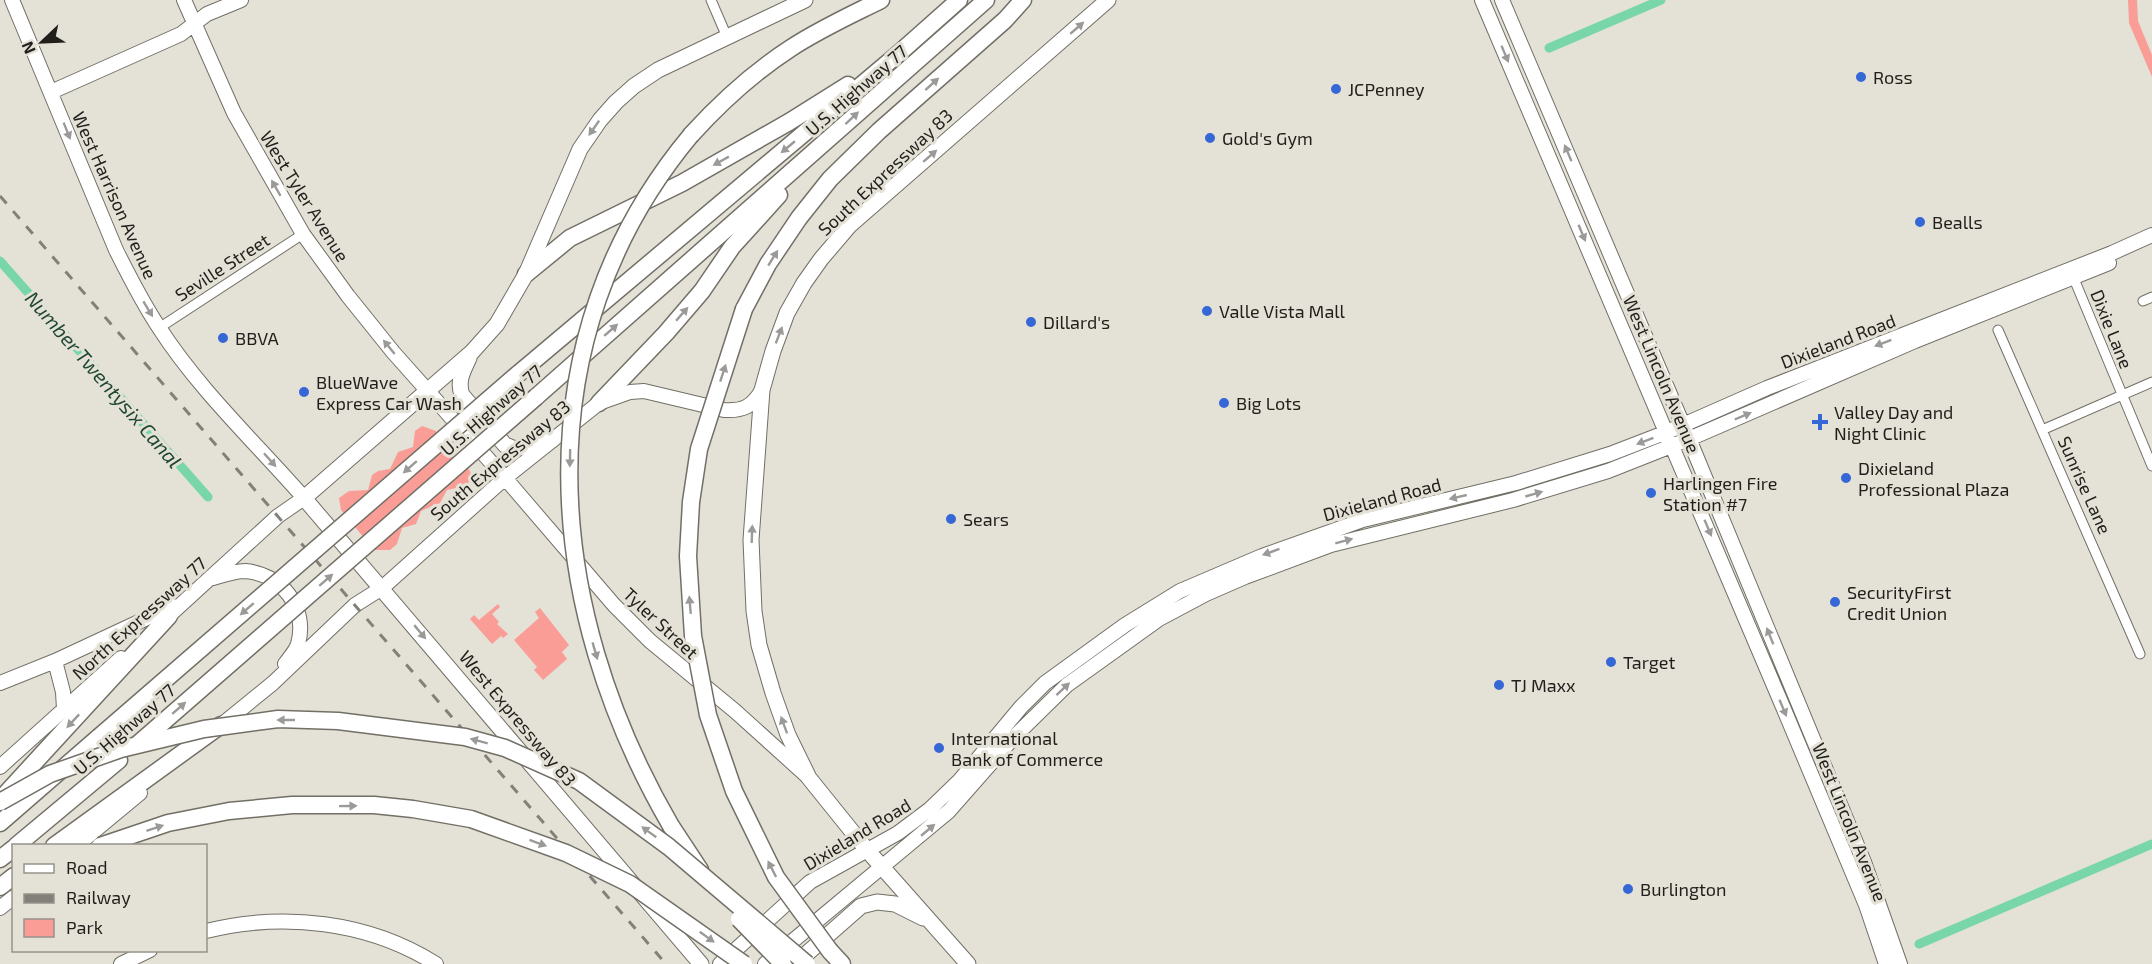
<svg xmlns="http://www.w3.org/2000/svg" width="2152" height="964" font-family="'Exo 2',sans-serif">
  <style>
    .green { fill: #f99d96 }
    .lines { fill: none; stroke-linecap: round; stroke-linejoin: round }
    .canal { stroke: #79d6a8; stroke-width: 9 }
    .street-casing { stroke: #726f66; stroke-width: 11 }
    .secondary-casing { stroke: #726f66; stroke-width: 16 }
    .primary-casing { stroke: #726f66; stroke-width: 17 }
    .highway-casing { stroke: #726f66; stroke-width: 19 }
    .street { stroke: #fff; stroke-width: 9 }
    .secondary { stroke: #fff; stroke-width: 14 }
    .primary { stroke: #fff; stroke-width: 15 }
    .highway { stroke: #fff; stroke-width: 16 }
    .rail { stroke: #828079; stroke-width: 3; stroke-dasharray: 10 10; stroke-linecap: butt }
    .highway-bridge-casing { stroke: #726f66; stroke-width: 19; stroke-linecap: butt }
    .highway-bridge { stroke: #fff; stroke-width: 16 }
    .oneway { fill: #9b9a98 }
    .poi-dot { fill: #3567d6; stroke: #e4e1d6; stroke-width: 2 }
    .labels { text-anchor: middle; dominant-baseline: central; stroke-width: 6; stroke-linejoin: round; paint-order: stroke }
    .poi-label { font-size: 18px; fill: #201f1b; stroke: #e4e1d6; text-anchor: start }
    .street-label { font-size: 18px; fill: #201f1b; stroke: #e4e1d6 }
    .water-label { font-size: 20px; font-style: italic; fill: #1e4633; stroke: #e4e1d6 }
  </style>
  <rect width="100%" height="100%" fill="#e4e1d6"/>
  <!-- green -->
  <path class="green" d="M2128 0H2137L2138 21 2152 55V77L2129 23Z
    M422 426 436 431 468 468C473 475 471 479 466 486L447 490 440 503 421 511 416 524 402 528 397 544 390 550H374L341 510 339 498 349 491 368 490 372 475 378 471 390 469 398 452 413 447 415 431Z
    M498 604 500 607 492 614 499 622 497 624 508 634 503 638 501 636 492 644 470 619 474 615 479 620Z
    M540 608 569 645 562 652 567 659 543 680 534 670 537 667 514 640 539 618 535 612Z"/>
  <g class="lines">
    <!-- canal -->
    <path class="canal" d="M1549 48 1661 0
      M0 261 208 497
      M1919 944 2152 844"/>
    <!-- street casing -->
    <g class="street-casing">
      <path id="street" d="M711 0 727 37
        M2072 274 2152 466
        M2143 301 2152 297
        M159 328 303 234
        M1998 330 2140 654
        M2042 430 2152 382"/>
    </g>
    <!-- secondary casing -->
    <g class="secondary-casing">
      <path id="secondary" d="M12 0 116 250C129 276 142 302 158 326 199 390 255 442 304 498L278 516 163 621
        M184 0 234 113 303 234 348 296 393 352 505 478 614 605 650 641 735 711 807 776
        M1482 0 1783 707 1866 905 1886 964
        M1502 0 1692 446 1864 862 1900 964
        M51 92 181 34 207 14 241 0
        M213 578C223 575 235 571 245 571 282 574 308 608 298 644 296 651 289 658 285 664
        M55 661 63 692 64 709
        M0 683 55 661 173 606
        M219 727 273 683 355 605 382 588 505 478 599 403 630 392 644 391 724 410C743 411 752 407 762 390
        M0 767 121 658
        M76 846 140 793
        M0 908 14 897
        M206 931C283 912 368 921 436 964
        M121 964 150 950
        M720 964 810 882 898 833 930 809 960 780 1021 707 1045 683 1125 625 1180 591 1262 556 1363 520 1516 483 1610 454 1667 432 1767 388 2112 253 2152 235
        M765 964 949 811 1014 737 1067 685 1159 619 1206 594 1245 577 1331 545 1513 500 1608 471 1689 439 1915 341 2109 263"/>
    </g>
    <!-- primary casing -->
    <g class="primary-casing">
      <path id="primary" d="M469 358C463 371 457 381 462 395L505 445 515 449 552 440
        M701 964 304 498 472 352 497 324 526 274 580 149 600 120 616 102 634 86 658 70 805 0
        M795 964 861 906 877 902 895 904 923 918
        M968 964 867 850 809 778 788 735 773 693 759 645 754 611 751 540 762 390 773 351 787 313 804 283 821 259 850 225 1108 0"/>
    </g>
    <!-- highway casing -->
    <g class="highway-casing">
      <path id="highway" d="M691 135C721 102 754 72 791 48 820 29 851 15 881 0
        M526 274 570 238 682 183 789 122 848 85
        M744 309 768 264 799 218 830 179 879 131 1005 20 1023 0
        M518 374 897 55 959 0
        M536 397 986 0
        M599 403 666 333 702 291 732 247 779 195
        M0 800 169 616
        M0 823 99 737
        M671 826 700 870
        M16 846 119 760
        M54 846 221 725
        M0 859 14 848
        M0 887 14 876
        M830 951 842 964"/>
    </g>
    <!-- street -->
    <use href="#street" class="street"/>
    <!-- secondary -->
    <use href="#secondary" class="secondary"/>
    <!-- primary -->
    <use href="#primary" class="primary"/>
    <!-- highway -->
    <use href="#highway" class="highway"/>
    <!-- rail -->
    <path class="rail" d="M0 196 666 964"/>
    <!-- highway-bridge casing -->
    <g class="highway-bridge-casing">
      <path id="highway-bridge" d="M744 309 699 449 691 502 688 556 693 636 708 715 734 791 776 877 830 951
        M99 737 518 374
        M138 744 536 397
        M0 802 50 774 121 749 204 729 278 719 338 721 465 737 505 748 579 781 669 847 807 964
        M671 826C543 606 521 339 691 135
        M100 846 168 823 229 811 292 805H374L413 809 471 819 566 853 630 884 744 964
        M739 919 783 964"/>
    </g>
    <!-- highway-bridge -->
    <use href="#highway-bridge" class="highway-bridge"/>
  </g>
  <!-- one-way arrows -->
  <defs><path id="oneway-solid" d="M-6-.8H1V-3.2L6.5 0L1 3.2V.8H-6Z" transform="scale(1.5)"/></defs>
  <g class="oneway">
    <use href="#oneway-solid" transform="translate(1077 28) rotate(-41)"/>
    <use href="#oneway-solid" transform="translate(1505 54) rotate(67)"/>
    <use href="#oneway-solid" transform="translate(932 84) rotate(-42)"/>
    <use href="#oneway-solid" transform="translate(852 118) rotate(-43)"/>
    <use href="#oneway-solid" transform="translate(594 128) rotate(125)"/>
    <use href="#oneway-solid" transform="translate(67 131) rotate(68)"/>
    <use href="#oneway-solid" transform="translate(788 147) rotate(140)"/>
    <use href="#oneway-solid" transform="translate(1568 153) rotate(-113)"/>
    <use href="#oneway-solid" transform="translate(930 156) rotate(-41)"/>
    <use href="#oneway-solid" transform="translate(721 161) rotate(151)"/>
    <use href="#oneway-solid" transform="translate(276 188) rotate(-120)"/>
    <use href="#oneway-solid" transform="translate(1582 233) rotate(67)"/>
    <use href="#oneway-solid" transform="translate(773 258) rotate(-58)"/>
    <use href="#oneway-solid" transform="translate(148 309) rotate(59)"/>
    <use href="#oneway-solid" transform="translate(682 314) rotate(-49)"/>
    <use href="#oneway-solid" transform="translate(611 330) rotate(-41)"/>
    <use href="#oneway-solid" transform="translate(779 335) rotate(-69)"/>
    <use href="#oneway-solid" transform="translate(1883 343) rotate(159)"/>
    <use href="#oneway-solid" transform="translate(389 347) rotate(-129)"/>
    <use href="#oneway-solid" transform="translate(723 373) rotate(-72)"/>
    <use href="#oneway-solid" transform="translate(1743 416) rotate(-23)"/>
    <use href="#oneway-solid" transform="translate(1645 441) rotate(159)"/>
    <use href="#oneway-solid" transform="translate(570 458) rotate(91)"/>
    <use href="#oneway-solid" transform="translate(270 460) rotate(48)"/>
    <use href="#oneway-solid" transform="translate(410 467) rotate(139)"/>
    <use href="#oneway-solid" transform="translate(1534 494) rotate(-16)"/>
    <use href="#oneway-solid" transform="translate(1458 497) rotate(167)"/>
    <use href="#oneway-solid" transform="translate(1708 528) rotate(67)"/>
    <use href="#oneway-solid" transform="translate(752 534) rotate(-88)"/>
    <use href="#oneway-solid" transform="translate(1344 541) rotate(-15)"/>
    <use href="#oneway-solid" transform="translate(1271 552) rotate(160)"/>
    <use href="#oneway-solid" transform="translate(326 580) rotate(-41)"/>
    <use href="#oneway-solid" transform="translate(690 605) rotate(-95)"/>
    <use href="#oneway-solid" transform="translate(247 609) rotate(139)"/>
    <use href="#oneway-solid" transform="translate(420 632) rotate(50)"/>
    <use href="#oneway-solid" transform="translate(1770 636) rotate(-112)"/>
    <use href="#oneway-solid" transform="translate(595 651) rotate(74)"/>
    <use href="#oneway-solid" transform="translate(1063 689) rotate(-43)"/>
    <use href="#oneway-solid" transform="translate(179 708) rotate(-41)"/>
    <use href="#oneway-solid" transform="translate(1783 708) rotate(67)"/>
    <use href="#oneway-solid" transform="translate(286 720) rotate(180)"/>
    <use href="#oneway-solid" transform="translate(73 721) rotate(133)"/>
    <use href="#oneway-solid" transform="translate(784 725) rotate(-110)"/>
    <use href="#oneway-solid" transform="translate(479 741) rotate(-165)"/>
    <use href="#oneway-solid" transform="translate(348 806) rotate(-1)"/>
    <use href="#oneway-solid" transform="translate(155 828) rotate(-18)"/>
    <use href="#oneway-solid" transform="translate(928 830) rotate(-40)"/>
    <use href="#oneway-solid" transform="translate(649 832) rotate(-144)"/>
    <use href="#oneway-solid" transform="translate(538 843) rotate(20)"/>
    <use href="#oneway-solid" transform="translate(772 869) rotate(-117)"/>
    <use href="#oneway-solid" transform="translate(707 937) rotate(36)"/>
  </g>
  <!-- markers -->
  <g class="poi-dot">
    <circle cx="1861" cy="77" r="6"/>
    <circle cx="1336" cy="89" r="6"/>
    <circle cx="1210" cy="138" r="6"/>
    <circle cx="1920" cy="222" r="6"/>
    <circle cx="1207" cy="311" r="6"/>
    <circle cx="1031" cy="322" r="6"/>
    <circle cx="223" cy="338" r="6"/>
    <circle cx="304" cy="392" r="6"/>
    <circle cx="1224" cy="403" r="6"/>
    <path d="M1817 413h6v6h6v6h-6v6h-6v-6h-6v-6h6z"/>
    <circle cx="1846" cy="478" r="6"/>
    <circle cx="1651" cy="493" r="6"/>
    <circle cx="951" cy="519" r="6"/>
    <circle cx="1835" cy="602" r="6"/>
    <circle cx="1611" cy="662" r="6"/>
    <circle cx="1499" cy="685" r="6"/>
    <circle cx="939" cy="748" r="6"/>
    <circle cx="1628" cy="889" r="6"/>
  </g>
  <g class="labels">
    <!-- poi labels -->
    <g class="poi-label">
      <text x="1873" y="77">Ross</text>
      <text x="1348" y="89">JCPenney</text>
      <text x="1222" y="138">Gold's Gym</text>
      <text x="1932" y="222">Bealls</text>
      <text x="1219" y="311">Valle Vista Mall</text>
      <text x="1043" y="322">Dillard's</text>
      <text x="235" y="338">BBVA</text>
      <text x="316" y="382">BlueWave<tspan x="316" dy="21">Express Car Wash</tspan></text>
      <text x="1236" y="403">Big Lots</text>
      <text x="1834" y="412">Valley Day and<tspan x="1834" dy="21">Night Clinic</tspan></text>
      <text x="1858" y="468">Dixieland<tspan x="1858" dy="21">Professional Plaza</tspan></text>
      <text x="1663" y="483">Harlingen Fire<tspan x="1663" dy="21">Station #7</tspan></text>
      <text x="963" y="519">Sears</text>
      <text x="1847" y="592">SecurityFirst<tspan x="1847" dy="21">Credit Union</tspan></text>
      <text x="1623" y="662">Target</text>
      <text x="1511" y="685">TJ Maxx</text>
      <text x="951" y="738">International<tspan x="951" dy="21">Bank of Commerce</tspan></text>
      <text x="1640" y="889">Burlington</text>
    </g>
    <!-- street labels -->
    <g class="street-label">
      <text transform="translate(856 90) rotate(-41)">U.S. Highway 77</text>
      <text transform="translate(885 172) rotate(-43)">South Expressway 83</text>
      <text transform="translate(115 195) rotate(66)">West Harrison Avenue</text>
      <text transform="translate(305 196) rotate(58)">West Tyler Avenue</text>
      <text transform="translate(222 267) rotate(-33)">Seville Street</text>
      <text transform="translate(2112 329) rotate(68)">Dixie Lane</text>
      <text transform="translate(1838 341) rotate(-21)">Dixieland Road</text>
      <text transform="translate(1662 374) rotate(67)">West Lincoln Avenue</text>
      <text transform="translate(491 410) rotate(-41)">U.S. Highway 77</text>
      <text transform="translate(500 460) rotate(-40)">South Expressway 83</text>
      <text transform="translate(2085 485) rotate(66)">Sunrise Lane</text>
      <text transform="translate(1382 499) rotate(-15)">Dixieland Road</text>
      <text transform="translate(139 618) rotate(-42)">North Expressway 77</text>
      <text transform="translate(661 623) rotate(43)">Tyler Street</text>
      <text transform="translate(518 718) rotate(50)">West Expressway 83</text>
      <text transform="translate(124 729) rotate(-41)">U.S. Highway 77</text>
      <text transform="translate(1850 822) rotate(68)">West Lincoln Avenue</text>
      <text transform="translate(857 834) rotate(-31)">Dixieland Road</text>
    </g>
    <!-- water labels -->
    <g class="water-label">
      <text transform="translate(104 379) rotate(49)">Number Twentysix Canal</text>
    </g>
  </g>
  <!-- legend -->
  <rect x="12" y="844" width="195" height="108" fill="#e4e1d6" stroke="#96938b" stroke-width="1.5"/>
  <rect x="24" y="864" width="30" height="9" fill="#ffffff" stroke="#96938b" stroke-width="1.5"/>
  <text x="66" y="874" font-size="18" fill="#201f1b">Road</text>
  <rect x="24" y="894" width="30" height="9" fill="#828079" stroke="#96938b" stroke-width="1.5"/>
  <text x="66" y="904" font-size="18" fill="#201f1b">Railway</text>
  <rect x="24" y="919" width="30" height="18" fill="#f99d96" stroke="#96938b" stroke-width="1.5"/>
  <text x="66" y="934" font-size="18" fill="#201f1b">Park</text>
  <!-- north arrow -->
  <g transform="translate(42 42) rotate(247)" stroke="#e4e1d6" stroke-width="4.5" paint-order="stroke">
  <path d="M0-4.5L10 22L0 15L-10 22Z" fill="#201f1b"/>
  <text y="-9" font-size="16" font-weight="bold" text-anchor="middle" fill="#201f1b">N</text>
  </g>
</svg>
